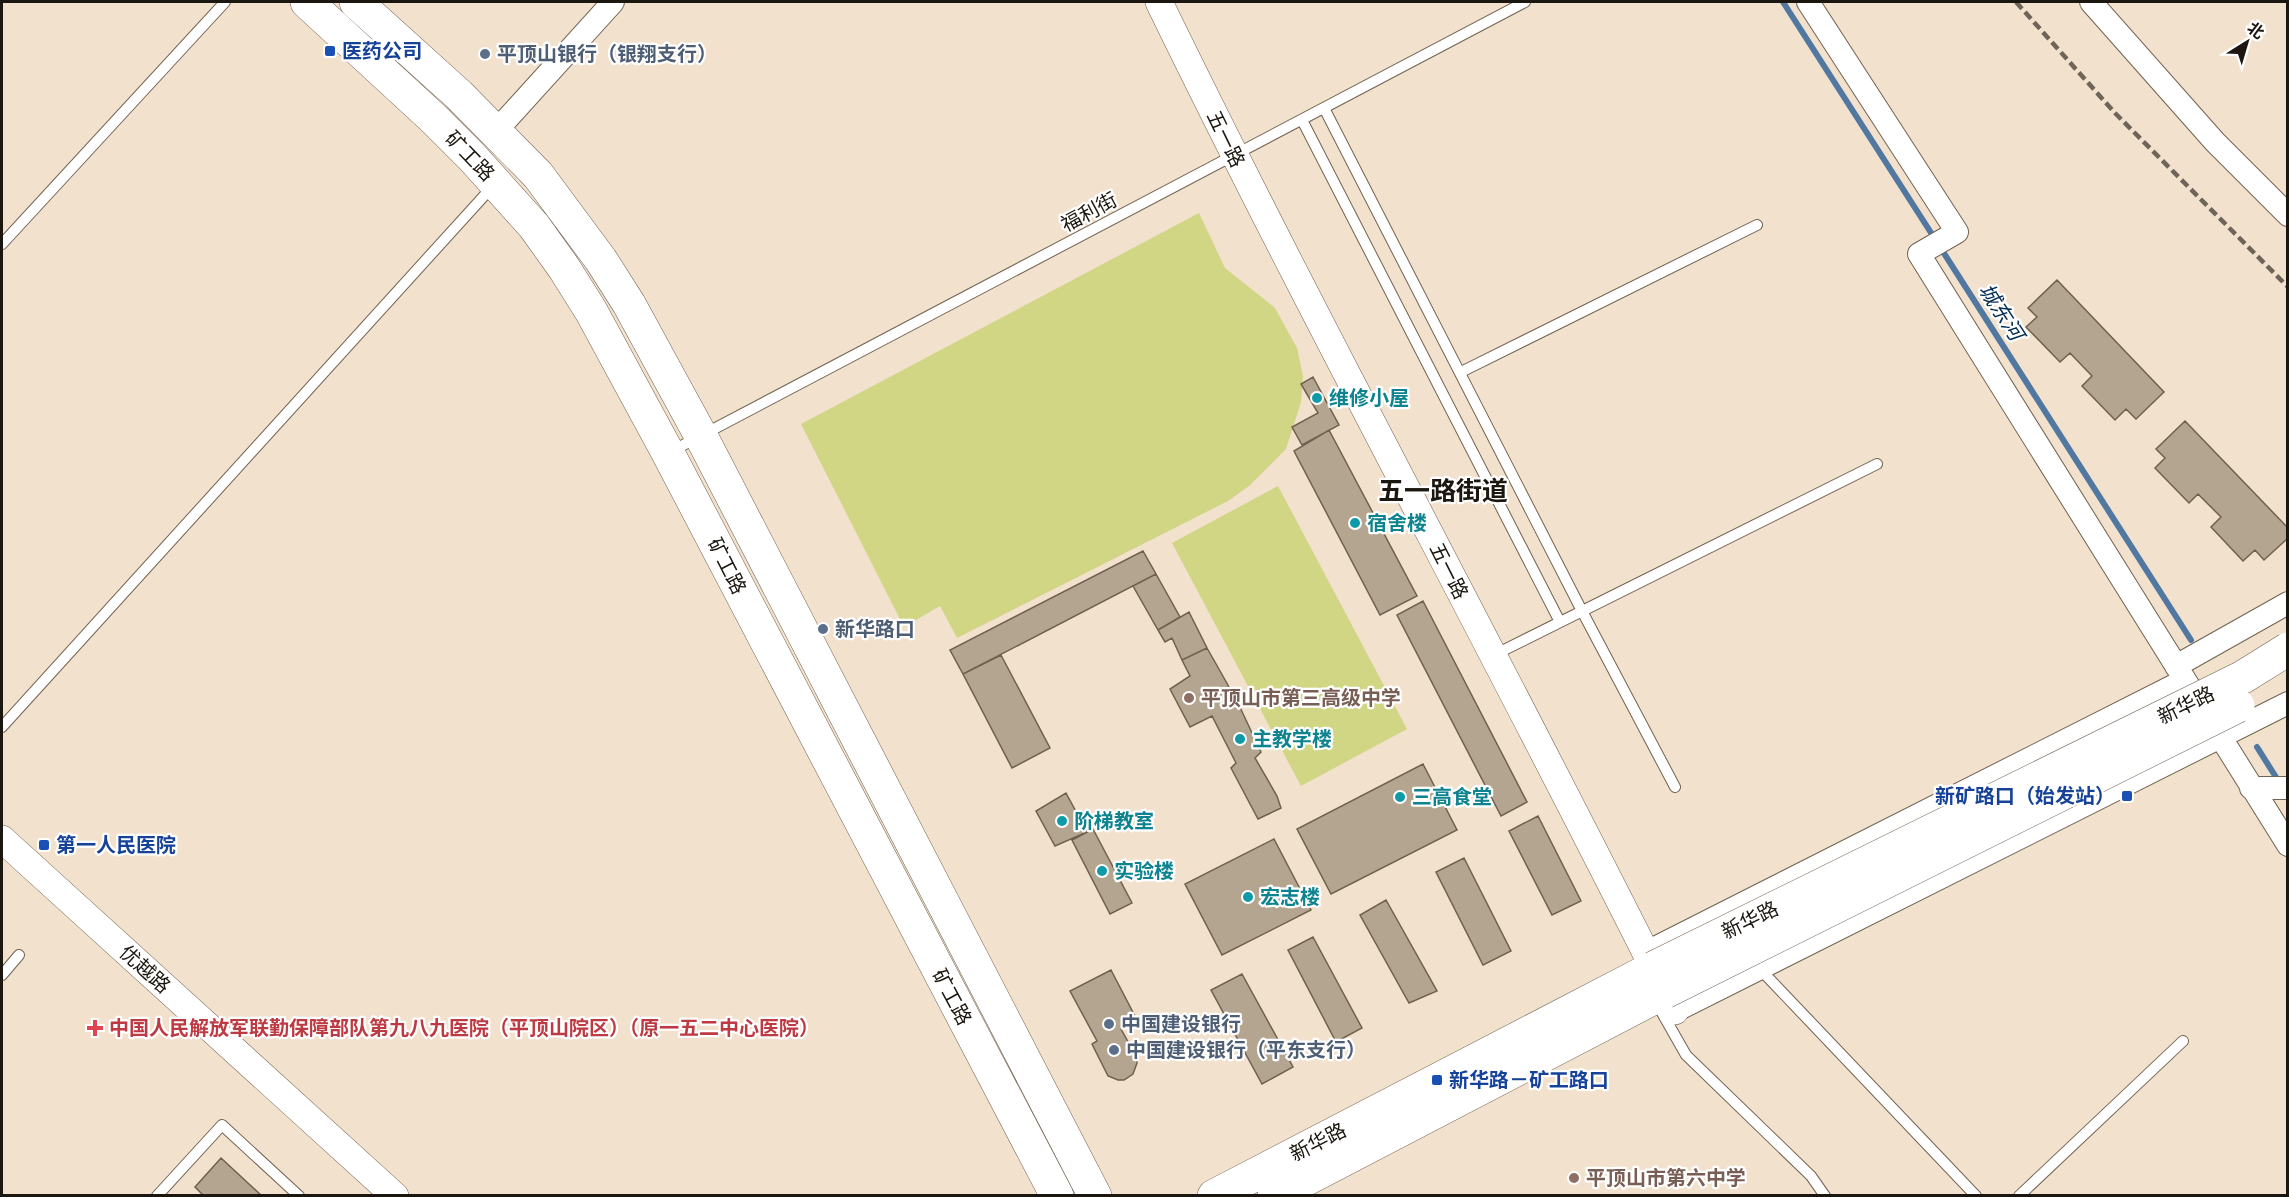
<svg xmlns="http://www.w3.org/2000/svg" width="2289" height="1197" font-family="'DM Sans','Noto Sans SC',sans-serif">
  <style>
    .garden { fill: #d0d684 }
    .lines { fill: none; stroke-linecap: round; stroke-linejoin: round }
    .stream { stroke: #5178a0; stroke-width: 6 }
    .building { fill: #b4a591; stroke: #6e614f; stroke-width: 1.5 }
    .service-casing { stroke: #716251; stroke-width: 12 }
    .minor-casing { stroke: #716251; stroke-width: 24 }
    .tertiary-casing { stroke: #716251; stroke-width: 28 }
    .primary-casing { stroke: #716251; stroke-width: 34 }
    .service { stroke: #fff; stroke-width: 10 }
    .minor { stroke: #fff; stroke-width: 22 }
    .tertiary { stroke: #fff; stroke-width: 27 }
    .primary { stroke: #fff; stroke-width: 33 }
    .rail { stroke: #6e6458; stroke-width: 4.5; stroke-dasharray: 9 4.5; stroke-linecap: butt }
    .primary-bridge-casing { stroke: #716251; stroke-width: 34; stroke-linecap: butt }
    .primary-bridge { stroke: #fff; stroke-width: 33 }
    .transit-dot { fill: #1a4fb4; stroke: #fff; stroke-width: 2 }
    .service-dot { fill: #5c6f8a; stroke: #fff; stroke-width: 2 }
    .culture-dot { fill: #0f9aa8; stroke: #fff; stroke-width: 2 }
    .education-dot { fill: #8d6e63; stroke: #fff; stroke-width: 2 }
    .health-dot { fill: #e0444e; stroke: #fff; stroke-width: 2 }
    .labels { text-anchor: middle; dominant-baseline: central; stroke-width: 4.5; stroke-linejoin: round; paint-order: stroke }
    .transit-label { font-size: 20px; font-weight: bold; fill: #164399; stroke: #fff; text-anchor: start }
    .service-label { font-size: 20px; font-weight: bold; fill: #4e5e75; stroke: #fff; text-anchor: start }
    .street-label { font-size: 20px; fill: #1b160f; stroke: #fff }
    .culture-label { font-size: 20px; font-weight: bold; fill: #0d838f; stroke: #fff; text-anchor: start }
    .education-label { font-size: 20px; font-weight: bold; fill: #785e54; stroke: #fff; text-anchor: start }
    .health-label { font-size: 20px; font-weight: bold; fill: #be3a42; stroke: #fff; text-anchor: start }
    .water-label { font-size: 21px; font-style: italic; fill: #032e55; stroke: #fff }
    .district-label { font-size: 26px; font-weight: bold; fill: #1b160f; stroke: #fff }
  </style>
  <rect width="100%" height="100%" fill="#f2e1cd"/>
  <!-- garden -->
  <path class="garden" d="M1199 213 1225 268 1275 308 1297 348 1303 376 1301 402 1286 449 1249 486 1228 501 957 638 940 606 904 627 801 424Z
    M1278 486 1407 729 1301 786 1172 543Z"/>
  <g class="lines">
    <!-- stream -->
    <path class="stream" d="M1783 2 1935 239
      M1940 247 2191 640
      M2257 747 2279 782"/>
  </g>
  <!-- building -->
  <path class="building" d="M2057 280 2164 392 2136 419 2126 409 2115 420 2082 386 2092 376 2070 353 2060 362 2026 327 2037 317 2028 308Z
    M1313 377 1339 425 1302 445 1292 427 1318 413 1301 384Z
    M2185 421 2288 528V538L2264 560 2255 550 2243 561 2211 527 2221 517 2198 494 2189 503 2155 468 2165 458 2156 449Z
    M1329 430 1417 596 1380 615 1294 451Z
    M1143 551 1156 574 963 674 950 650Z
    M1156 574 1180 617 1158 630 1133 586Z
    M1423 601 1527 802 1501 816 1397 615Z
    M1189 612 1207 648 1182 660 1172 638 1165 642 1158 630Z
    M1207 648 1237 701 1261 752 1255 758 1277 796 1281 808 1258 819 1231 768 1236 763 1212 716 1190 727 1170 689 1190 676 1182 660Z
    M1001 655 1050 748 1012 768 963 674Z
    M1423 764 1457 830 1331 894 1297 829Z
    M1066 793 1087 832 1055 846 1036 811Z
    M1538 816 1581 901 1552 915 1509 831Z
    M1093 829 1132 903 1110 914 1072 840Z
    M1274 839 1311 910 1222 955 1185 884Z
    M1464 858 1511 951 1483 965 1436 872Z
    M1386 900 1437 991 1409 1003 1360 915Z
    M1313 937 1362 1028 1336 1042 1288 950Z
    M1111 970 1137 1020 1121 1029 1136 1056 1137 1063 1133 1074 1124 1080H1118L1108 1076 1092 1044 1097 1041 1070 991Z
    M1242 974 1293 1067 1262 1084 1211 990Z
    M221 1158 262 1196H204L195 1187Z"/>
  <g class="lines">
    <!-- service casing -->
    <g class="service-casing">
      <path id="service" d="M1324 108 1582 611 1675 787
        M1302 120 1560 622
        M2 244 225 2
        M1461 372 1757 225
        M670 452 1525 2
        M1494 655 1877 464
        M2 727 493 186
        M1760 969 1976 1196
        M2 975 19 955
        M1661 1011 1686 1055 1811 1176 1825 1196
        M157 1196 222 1125 299 1196
        M2019 1196 2183 1041"/>
    </g>
    <!-- minor casing -->
    <g class="minor-casing">
      <path id="minor" d="M1808 2 1957 232 1919 254 2288 845
        M2091 2 2215 142 2288 215
        M496 131 613 2
        M2176 666 2288 603
        M2251 788H2288
        M1645 953 2185 680
        M1675 1011 2288 703"/>
    </g>
    <!-- tertiary casing -->
    <g class="tertiary-casing">
      <path id="tertiary" d="M1159 2C1324 341 1507 673 1675 1011
        M2 839 395 1196"/>
    </g>
    <!-- primary casing -->
    <g class="primary-casing">
      <path id="primary" d="M307 2 433 118 472 157 534 226 564 268 591 311 668 453 1057 1196
        M356 2 459 95 538 175 601 260 629 304 701 436 1095 1196
        M1214 1196 1653 968
        M1274 1196 1665 992"/>
    </g>
    <!-- service -->
    <use href="#service" class="service"/>
    <!-- minor -->
    <use href="#minor" class="minor"/>
    <!-- tertiary -->
    <use href="#tertiary" class="tertiary"/>
    <!-- primary -->
    <use href="#primary" class="primary"/>
    <!-- rail -->
    <path class="rail" d="M2016 2 2115 113 2288 287"/>
    <!-- primary-bridge casing -->
    <g class="primary-bridge-casing">
      <path id="primary-bridge" d="M1653 968 2243 677 2288 649
        M1665 992 2238 706"/>
    </g>
    <!-- primary-bridge -->
    <use href="#primary-bridge" class="primary-bridge"/>
  </g>
  <!-- markers -->
  <g class="transit-dot">
    <rect x="324" y="45" width="12" height="12" rx="3"/>
    <rect x="2121" y="790" width="12" height="12" rx="3"/>
    <rect x="38" y="839" width="12" height="12" rx="3"/>
    <rect x="1431" y="1074" width="12" height="12" rx="3"/>
  </g>
  <g class="service-dot">
    <circle cx="485" cy="54" r="6"/>
    <circle cx="823" cy="629" r="6"/>
    <circle cx="1109" cy="1024" r="6"/>
    <circle cx="1114" cy="1050" r="6"/>
  </g>
  <g class="culture-dot">
    <circle cx="1317" cy="398" r="6"/>
    <circle cx="1355" cy="523" r="6"/>
    <circle cx="1240" cy="739" r="6"/>
    <circle cx="1400" cy="797" r="6"/>
    <circle cx="1062" cy="821" r="6"/>
    <circle cx="1102" cy="871" r="6"/>
    <circle cx="1248" cy="897" r="6"/>
  </g>
  <g class="education-dot">
    <circle cx="1189" cy="698" r="6"/>
    <circle cx="1574" cy="1178" r="6"/>
  </g>
  <path class="health-dot" d="M92 1019h6v6h6v6h-6v6h-6v-6h-6v-6h6z"/>
  <g class="labels">
    <!-- transit labels -->
    <g class="transit-label">
      <text x="342" y="51">医药公司</text>
      <text x="2115" y="796" text-anchor="end">新矿路口（始发站）</text>
      <text x="56" y="845">第一人民医院</text>
      <text x="1449" y="1080">新华路－矿工路口</text>
    </g>
    <!-- service labels -->
    <g class="service-label">
      <text x="497" y="54">平顶山银行（银翔支行）</text>
      <text x="835" y="629">新华路口</text>
      <text x="1121" y="1024">中国建设银行</text>
      <text x="1126" y="1050">中国建设银行（平东支行）</text>
    </g>
    <!-- street labels -->
    <g class="street-label">
      <text transform="translate(1226 139) rotate(64)">五一路</text>
      <text transform="translate(470 156) rotate(46)">矿工路</text>
      <text transform="translate(1089 212) rotate(-28)">福利街</text>
      <text transform="translate(727 566) rotate(63)">矿工路</text>
      <text transform="translate(1449 571) rotate(63)">五一路</text>
      <text transform="translate(2186 705) rotate(-26)">新华路</text>
      <text transform="translate(1750 920) rotate(-26)">新华路</text>
      <text transform="translate(145 969) rotate(42)">优越路</text>
      <text transform="translate(952 997) rotate(62)">矿工路</text>
      <text transform="translate(1318 1142) rotate(-27)">新华路</text>
    </g>
    <!-- culture labels -->
    <g class="culture-label">
      <text x="1329" y="398">维修小屋</text>
      <text x="1367" y="523">宿舍楼</text>
      <text x="1252" y="739">主教学楼</text>
      <text x="1412" y="797">三高食堂</text>
      <text x="1074" y="821">阶梯教室</text>
      <text x="1114" y="871">实验楼</text>
      <text x="1260" y="897">宏志楼</text>
    </g>
    <!-- education labels -->
    <g class="education-label">
      <text x="1201" y="698">平顶山市第三高级中学</text>
      <text x="1586" y="1178">平顶山市第六中学</text>
    </g>
    <!-- health labels -->
    <g class="health-label">
      <text x="109" y="1028">中国人民解放军联勤保障部队第九八九医院（平顶山院区）（原一五二中心医院）</text>
    </g>
    <!-- water labels -->
    <g class="water-label">
      <text transform="translate(2001 312) rotate(57)">城东河</text>
    </g>
    <!-- district labels -->
    <g class="district-label">
      <text x="1443" y="491">五一路街道</text>
    </g>
  </g>
  <!-- border -->
  <rect width="2289" height="1197" fill="none" stroke="#1b160f" stroke-width="6"/>
  <!-- north arrow -->
  <g transform="translate(2247 42) rotate(37)" stroke="#ffffff" stroke-width="4.5" paint-order="stroke">
  <path d="M0-4.5L10 22L0 15L-10 22Z" fill="#1b160f"/>
  <text y="-9" font-size="16" font-weight="bold" text-anchor="middle" fill="#1b160f">北</text>
  </g>
</svg>
